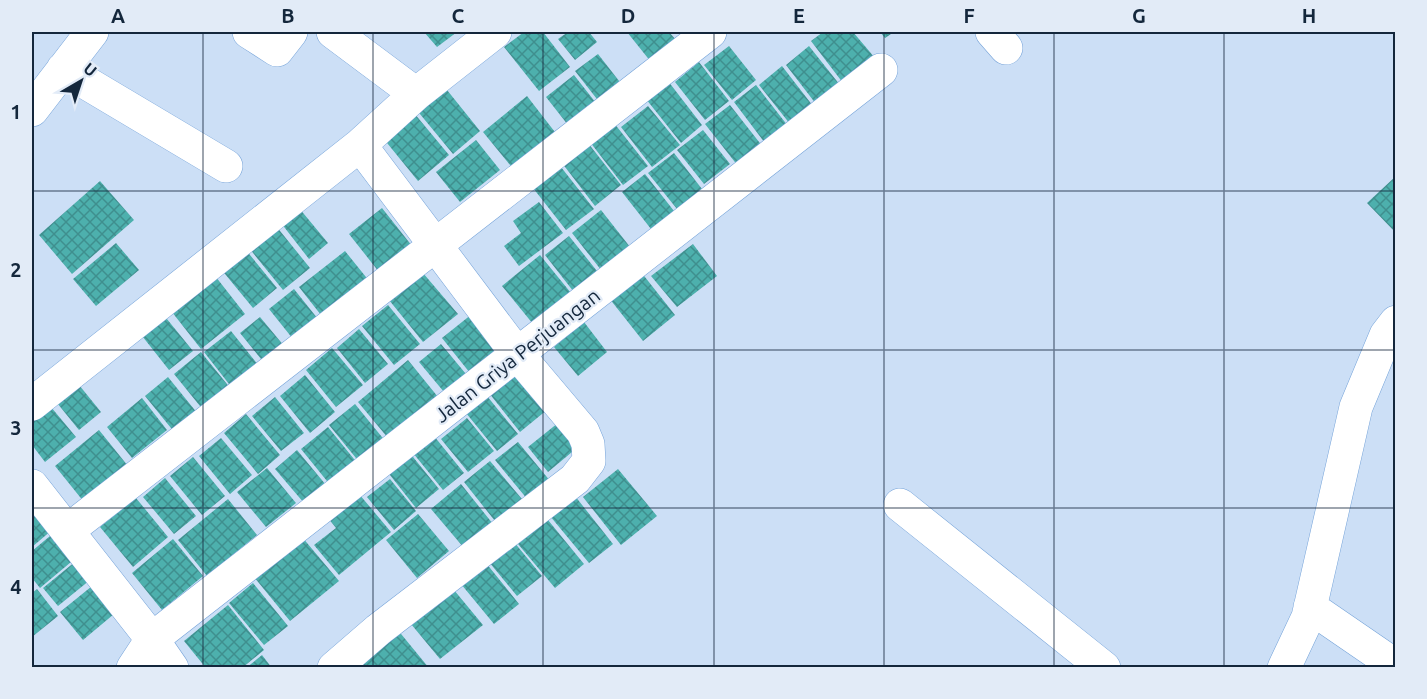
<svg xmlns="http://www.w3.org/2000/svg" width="1427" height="699" font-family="Ubuntu,sans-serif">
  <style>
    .building { fill: url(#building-cross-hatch) }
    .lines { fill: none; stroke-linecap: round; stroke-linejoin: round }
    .minor-casing { stroke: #75a3d9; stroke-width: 34 }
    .minor { stroke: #fff; stroke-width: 33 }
    .grid { fill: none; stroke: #14273c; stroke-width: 1.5; stroke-opacity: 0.55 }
    .labels { text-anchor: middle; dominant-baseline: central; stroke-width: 4.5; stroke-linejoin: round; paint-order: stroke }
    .street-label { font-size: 20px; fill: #14273c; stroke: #e2ebf7 }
    .neatline { fill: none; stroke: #14273c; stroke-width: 2 }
    .grid-label { font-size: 20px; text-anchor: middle; font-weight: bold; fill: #14273c }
  </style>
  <defs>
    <pattern id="building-cross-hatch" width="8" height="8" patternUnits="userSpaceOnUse" patternTransform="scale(1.5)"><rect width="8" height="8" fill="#4db0ad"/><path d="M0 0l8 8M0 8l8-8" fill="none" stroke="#3f8f8e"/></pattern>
  </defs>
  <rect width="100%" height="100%" fill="#ccdff6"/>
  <!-- building -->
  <path class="building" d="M424 32H457L437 47Z
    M524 32H543L570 67 539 91 504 47Z
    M568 32H589L597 42 575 60 558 39Z
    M627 32H669L677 41 651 62Z
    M823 32H853L875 58 843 83 811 41Z
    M880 32H894L885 38Z
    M729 46 756 80 732 100 704 65Z
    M809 46 840 85 816 104 786 65Z
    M598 54 623 86 600 103 575 71Z
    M699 62 729 101 705 120 675 82Z
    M782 66 813 106 790 124 759 85Z
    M574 75 596 103 568 125 546 97Z
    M668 81 702 125 681 143 646 99Z
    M443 85 480 131 453 154 415 108Z
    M756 85 788 126 765 143 734 102Z
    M527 96 558 136 515 171 483 132Z
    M730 105 763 147 738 166 705 124Z
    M648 106 680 145 652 167 621 127Z
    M414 113 449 155 418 181 383 138Z
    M614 123 648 166 623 185 590 142Z
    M703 130 730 164 704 184 677 150Z
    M476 140 500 170 460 202 436 172Z
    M588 143 621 185 595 206 562 163Z
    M674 153 702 189 677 209 648 173Z
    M561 167 594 209 566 230 533 188Z
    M645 174 674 211 651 229 622 192Z
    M1396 176V233L1367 203Z
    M100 181 134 220 72 274 39 235Z
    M539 202 563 233 519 266 504 246 521 233 513 221Z
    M299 208 328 243 309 259 281 223Z
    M382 208 416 251 383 277 349 234Z
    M601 210 634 252 605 275 572 233Z
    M272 221 310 268 283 290 245 243Z
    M569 236 601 276 577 296 545 255Z
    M116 243 139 270 96 306 73 279Z
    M241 244 277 288 253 308 216 263Z
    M693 244 717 276 677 307 651 276Z
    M345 251 374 287 328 324 299 287Z
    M540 255 571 293 533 324 502 286Z
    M212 272 245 314 201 349 168 307Z
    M641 272 675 315 643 341 609 298Z
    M423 273 458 314 423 342 389 300Z
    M294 289 322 324 297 344 269 309Z
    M388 305 420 344 394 365 362 326Z
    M158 308 193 351 169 370 135 327Z
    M472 314 499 349 470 373 442 338Z
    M260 317 285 347 265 364 240 333Z
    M584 322 607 352 578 376 554 347Z
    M359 329 388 364 365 383 337 348Z
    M231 331 263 371 236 393 204 352Z
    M441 344 466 374 444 392 419 362Z
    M332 348 363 385 336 407 306 370Z
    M201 352 231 389 204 411 174 374Z
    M408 360 438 397 388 438 358 402Z
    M522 366 553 405 520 432 489 393Z
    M305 375 335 412 310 433 280 396Z
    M168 377 198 414 175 433 145 396Z
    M75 380 101 412 79 430 53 398Z
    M487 396 518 434 497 451 466 413Z
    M275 397 304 433 281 451 252 416Z
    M142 398 167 430 132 458 107 427Z
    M46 401 76 437 45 462 32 445V412Z
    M355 404 386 442 360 463 329 425Z
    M246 414 280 455 258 474 224 433Z
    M467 418 494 451 468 472 441 439Z
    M558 423 578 447 548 472 528 447Z
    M328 427 358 464 331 486 301 449Z
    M99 430 128 466 84 502 55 466Z
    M434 436 464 473 443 490 413 453Z
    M221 438 252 475 230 494 199 456Z
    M518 442 551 482 528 500 495 460Z
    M297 450 326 485 304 503 275 469Z
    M409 452 439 489 416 508 386 470Z
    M193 457 225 496 202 515 170 476Z
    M490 461 522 499 495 521 464 482Z
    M267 468 296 503 266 527 237 492Z
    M618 469 657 516 621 545 583 497Z
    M165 478 196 516 174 534 143 497Z
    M390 479 416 511 394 530 367 497Z
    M461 484 493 524 464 548 431 509Z
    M354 488 391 532 339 575 314 545 336 528 324 513Z
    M575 496 613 544 589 563 550 516Z
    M136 498 168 537 133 567 100 527Z
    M228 499 257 535 207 576 178 540Z
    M32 506 52 530 32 547Z
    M418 514 449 551 417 578 386 540Z
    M548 520 584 564 555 588 518 544Z
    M56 531 77 557 40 588 32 578V551Z
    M302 537 339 581 290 621 254 577Z
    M173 539 203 576 162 610 132 573Z
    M514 542 542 576 517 596 489 562Z
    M76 561 90 580 58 606 43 588Z
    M486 563 519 604 494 624 461 584Z
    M97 582 120 609 83 640 60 612Z
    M253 583 288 626 264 645 229 603Z
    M37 589 58 616 32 637V593Z
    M454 590 483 625 440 659 411 624Z
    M228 605 264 650 242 668H206L184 641Z
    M397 629 429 668H349Z
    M262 655 272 668H246Z"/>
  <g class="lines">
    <!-- minor casing -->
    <g class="minor-casing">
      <path id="minor" d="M249 32 277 50 291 32
        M333 32 416 94
        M992 32 1006 48
        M63 69 226 166
        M32 110 92 32
        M32 404 360 145 416 94 495 32
        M32 486 152 639 172 668
        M900 505 1104 668
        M67 531 710 32
        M1310 607 1396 666
        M133 668 152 639 881 70
        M334 668 378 630 575 479 589 461 588 444 583 432 518 355 360 145
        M1284 668 1308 617 1356 407 1386 335 1396 322"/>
    </g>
    <!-- minor -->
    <use href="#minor" class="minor"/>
  </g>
  <!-- grid -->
  <path class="grid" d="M203 32V668M373 32V668M543 32V668M714 32V668M884 32V668M1054 32V668M1224 32V668M32 191H1396M32 350H1396M32 508H1396"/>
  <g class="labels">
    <!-- street labels -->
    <g class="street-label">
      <text transform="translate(517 355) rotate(-38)">Jalan Griya Perjuangan</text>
    </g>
  </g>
  <!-- border -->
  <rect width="1427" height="699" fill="none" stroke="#e2ebf7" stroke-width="66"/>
  <!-- north arrow -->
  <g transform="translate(81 81) rotate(39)" stroke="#e2ebf7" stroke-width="4.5" paint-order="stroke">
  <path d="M0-4.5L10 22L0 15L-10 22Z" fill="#14273c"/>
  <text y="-9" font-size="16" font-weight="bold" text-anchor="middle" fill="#14273c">U</text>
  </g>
  <rect x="33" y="33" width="1361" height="633" class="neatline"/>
  <g class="grid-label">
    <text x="118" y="23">A</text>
    <text x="288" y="23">B</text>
    <text x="458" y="23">C</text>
    <text x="628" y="23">D</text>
    <text x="799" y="23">E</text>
    <text x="969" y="23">F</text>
    <text x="1139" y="23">G</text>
    <text x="1309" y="23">H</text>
    <text x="16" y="119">1</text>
    <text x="16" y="277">2</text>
    <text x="16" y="435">3</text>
    <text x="16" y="594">4</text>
  </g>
</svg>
